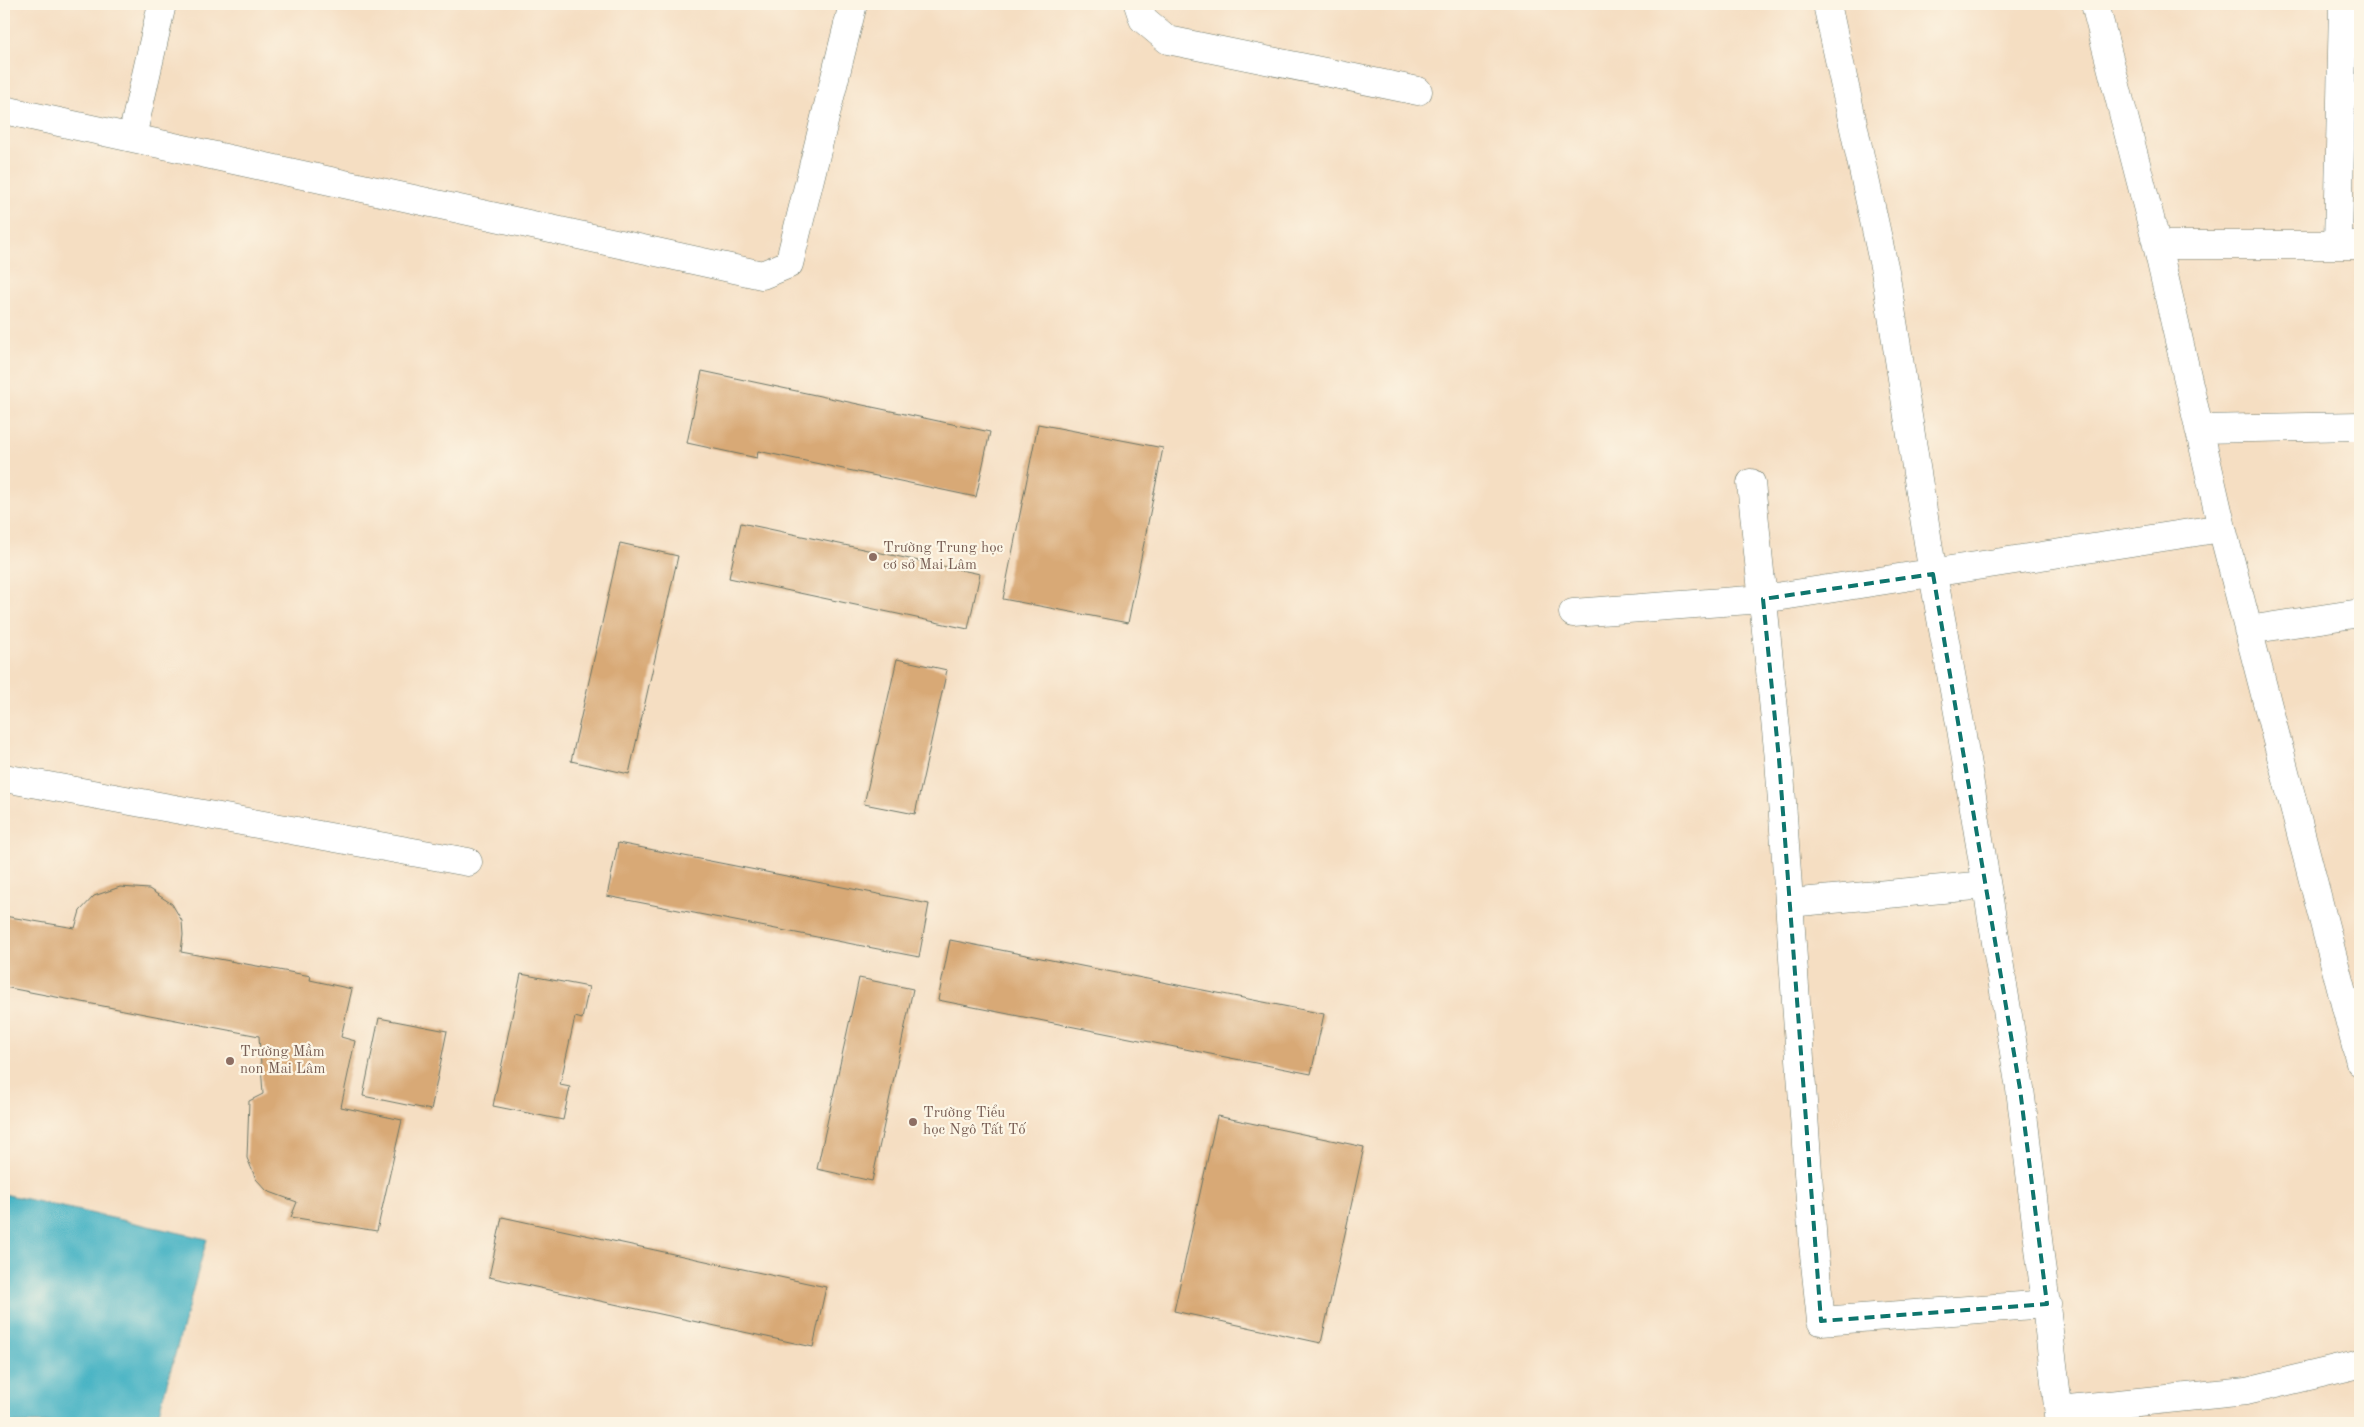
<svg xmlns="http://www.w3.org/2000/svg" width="2364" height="1427" font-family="'Old Standard TT',serif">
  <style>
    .water { fill: #47b3c4; stroke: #33787c }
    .building { fill: #d8a976 }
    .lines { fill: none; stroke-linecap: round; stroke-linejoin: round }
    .minor-casing { stroke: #6a7566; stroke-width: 29 }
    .minor { stroke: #fff; stroke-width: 28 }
    .marked { fill: none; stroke: #0f766e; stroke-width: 4; stroke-dasharray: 10 6; stroke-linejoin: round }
    .education-dot { fill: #8d6e63; stroke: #fcf5e5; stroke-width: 2 }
    .labels { text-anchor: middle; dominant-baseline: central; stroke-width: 4.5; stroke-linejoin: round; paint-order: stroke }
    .education-label { font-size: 15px; fill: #785e54; stroke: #fcf5e5; text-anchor: start }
  </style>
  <rect width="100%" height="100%" fill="#fcf5e5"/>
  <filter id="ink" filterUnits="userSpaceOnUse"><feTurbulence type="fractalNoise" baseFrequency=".02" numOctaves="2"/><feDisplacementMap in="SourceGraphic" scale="10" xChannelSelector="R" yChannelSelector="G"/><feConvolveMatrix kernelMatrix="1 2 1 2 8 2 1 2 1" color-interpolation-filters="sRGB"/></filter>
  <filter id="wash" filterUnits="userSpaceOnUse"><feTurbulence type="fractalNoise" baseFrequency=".0096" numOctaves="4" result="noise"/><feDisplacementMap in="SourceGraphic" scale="20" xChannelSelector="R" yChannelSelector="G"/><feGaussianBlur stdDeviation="1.12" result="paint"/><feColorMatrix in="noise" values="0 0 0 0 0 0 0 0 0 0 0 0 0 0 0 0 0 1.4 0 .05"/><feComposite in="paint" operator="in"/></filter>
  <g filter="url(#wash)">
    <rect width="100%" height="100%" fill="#f5dec2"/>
    <!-- water -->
    <path class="water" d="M4 1194 207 1239 156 1423H4Z"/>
    <g id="blocks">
      <!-- building -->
      <path class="building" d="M702 371 990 432 976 497 758 451 757 458 687 443Z
        M1038 424 1163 448 1128 623 1003 599Z
        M741 523 980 574 968 629 729 578Z
        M620 543 678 556 629 774 571 761Z
        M897 659 947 670 915 814 864 804Z
        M618 843 929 904 919 957 607 896Z
        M120 887 149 889 172 904 182 921 183 935 181 952 311 976 310 980 352 989 341 1037 355 1041 341 1107 402 1120 377 1231 291 1217 297 1202 267 1191 256 1179 247 1158 249 1101 263 1094 259 1036 4 987V916L75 928 80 911 94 896Z
        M950 940 1324 1014 1311 1074 938 1000Z
        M521 974 589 987 582 1019 575 1017 560 1085 570 1087 563 1120 493 1106Z
        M859 978 913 989 872 1181 817 1169Z
        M379 1018 447 1031 431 1110 363 1096Z
        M1217 1116 1364 1147 1321 1343 1174 1311Z
        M502 1217 826 1287 813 1347 489 1277Z"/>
    </g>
  </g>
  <g filter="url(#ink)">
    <use href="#blocks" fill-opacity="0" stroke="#6a7566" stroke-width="1"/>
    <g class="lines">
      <!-- minor casing -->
      <g class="minor-casing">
        <path id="minor" d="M1138 4 1143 19 1168 40 1418 91
          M1827 4 1885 271 1933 574 1961 729 2020 1089 2060 1423
          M2095 4 2157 245 2222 528 2360 1062
          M4 110 762 275 789 264 853 4
          M132 137 162 4
          M2157 245H2360
          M2338 245 2343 4
          M2199 429 2360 426
          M1751 483 1779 759 1813 1244 1821 1321 2047 1304
          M1573 613 1763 599 2222 528
          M2248 630 2360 613
          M4 778 468 862
          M1789 903 1986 885
          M2059 1410 2246 1391 2360 1364"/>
      </g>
      <!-- minor -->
      <use href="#minor" class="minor"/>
    </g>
  </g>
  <!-- marked area -->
  <path class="marked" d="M1933 574 2020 1089 2047 1304 1821 1321 1779 759 1763 599Z"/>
  <!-- markers -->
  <g class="education-dot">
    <circle cx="873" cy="557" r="5"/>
    <circle cx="230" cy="1061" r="5"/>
    <circle cx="913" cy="1122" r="5"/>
  </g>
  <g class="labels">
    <!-- education labels -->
    <g class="education-label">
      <text x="883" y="548">Trường Trung học<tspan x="883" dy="17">cơ sở Mai Lâm</tspan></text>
      <text x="240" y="1052">Trường Mầm<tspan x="240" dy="17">non Mai Lâm</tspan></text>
      <text x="923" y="1113">Trường Tiểu<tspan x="923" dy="17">học Ngô Tất Tố</tspan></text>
    </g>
  </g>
  <!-- margin -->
  <rect width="2364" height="1427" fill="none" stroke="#fcf5e5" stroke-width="20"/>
</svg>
